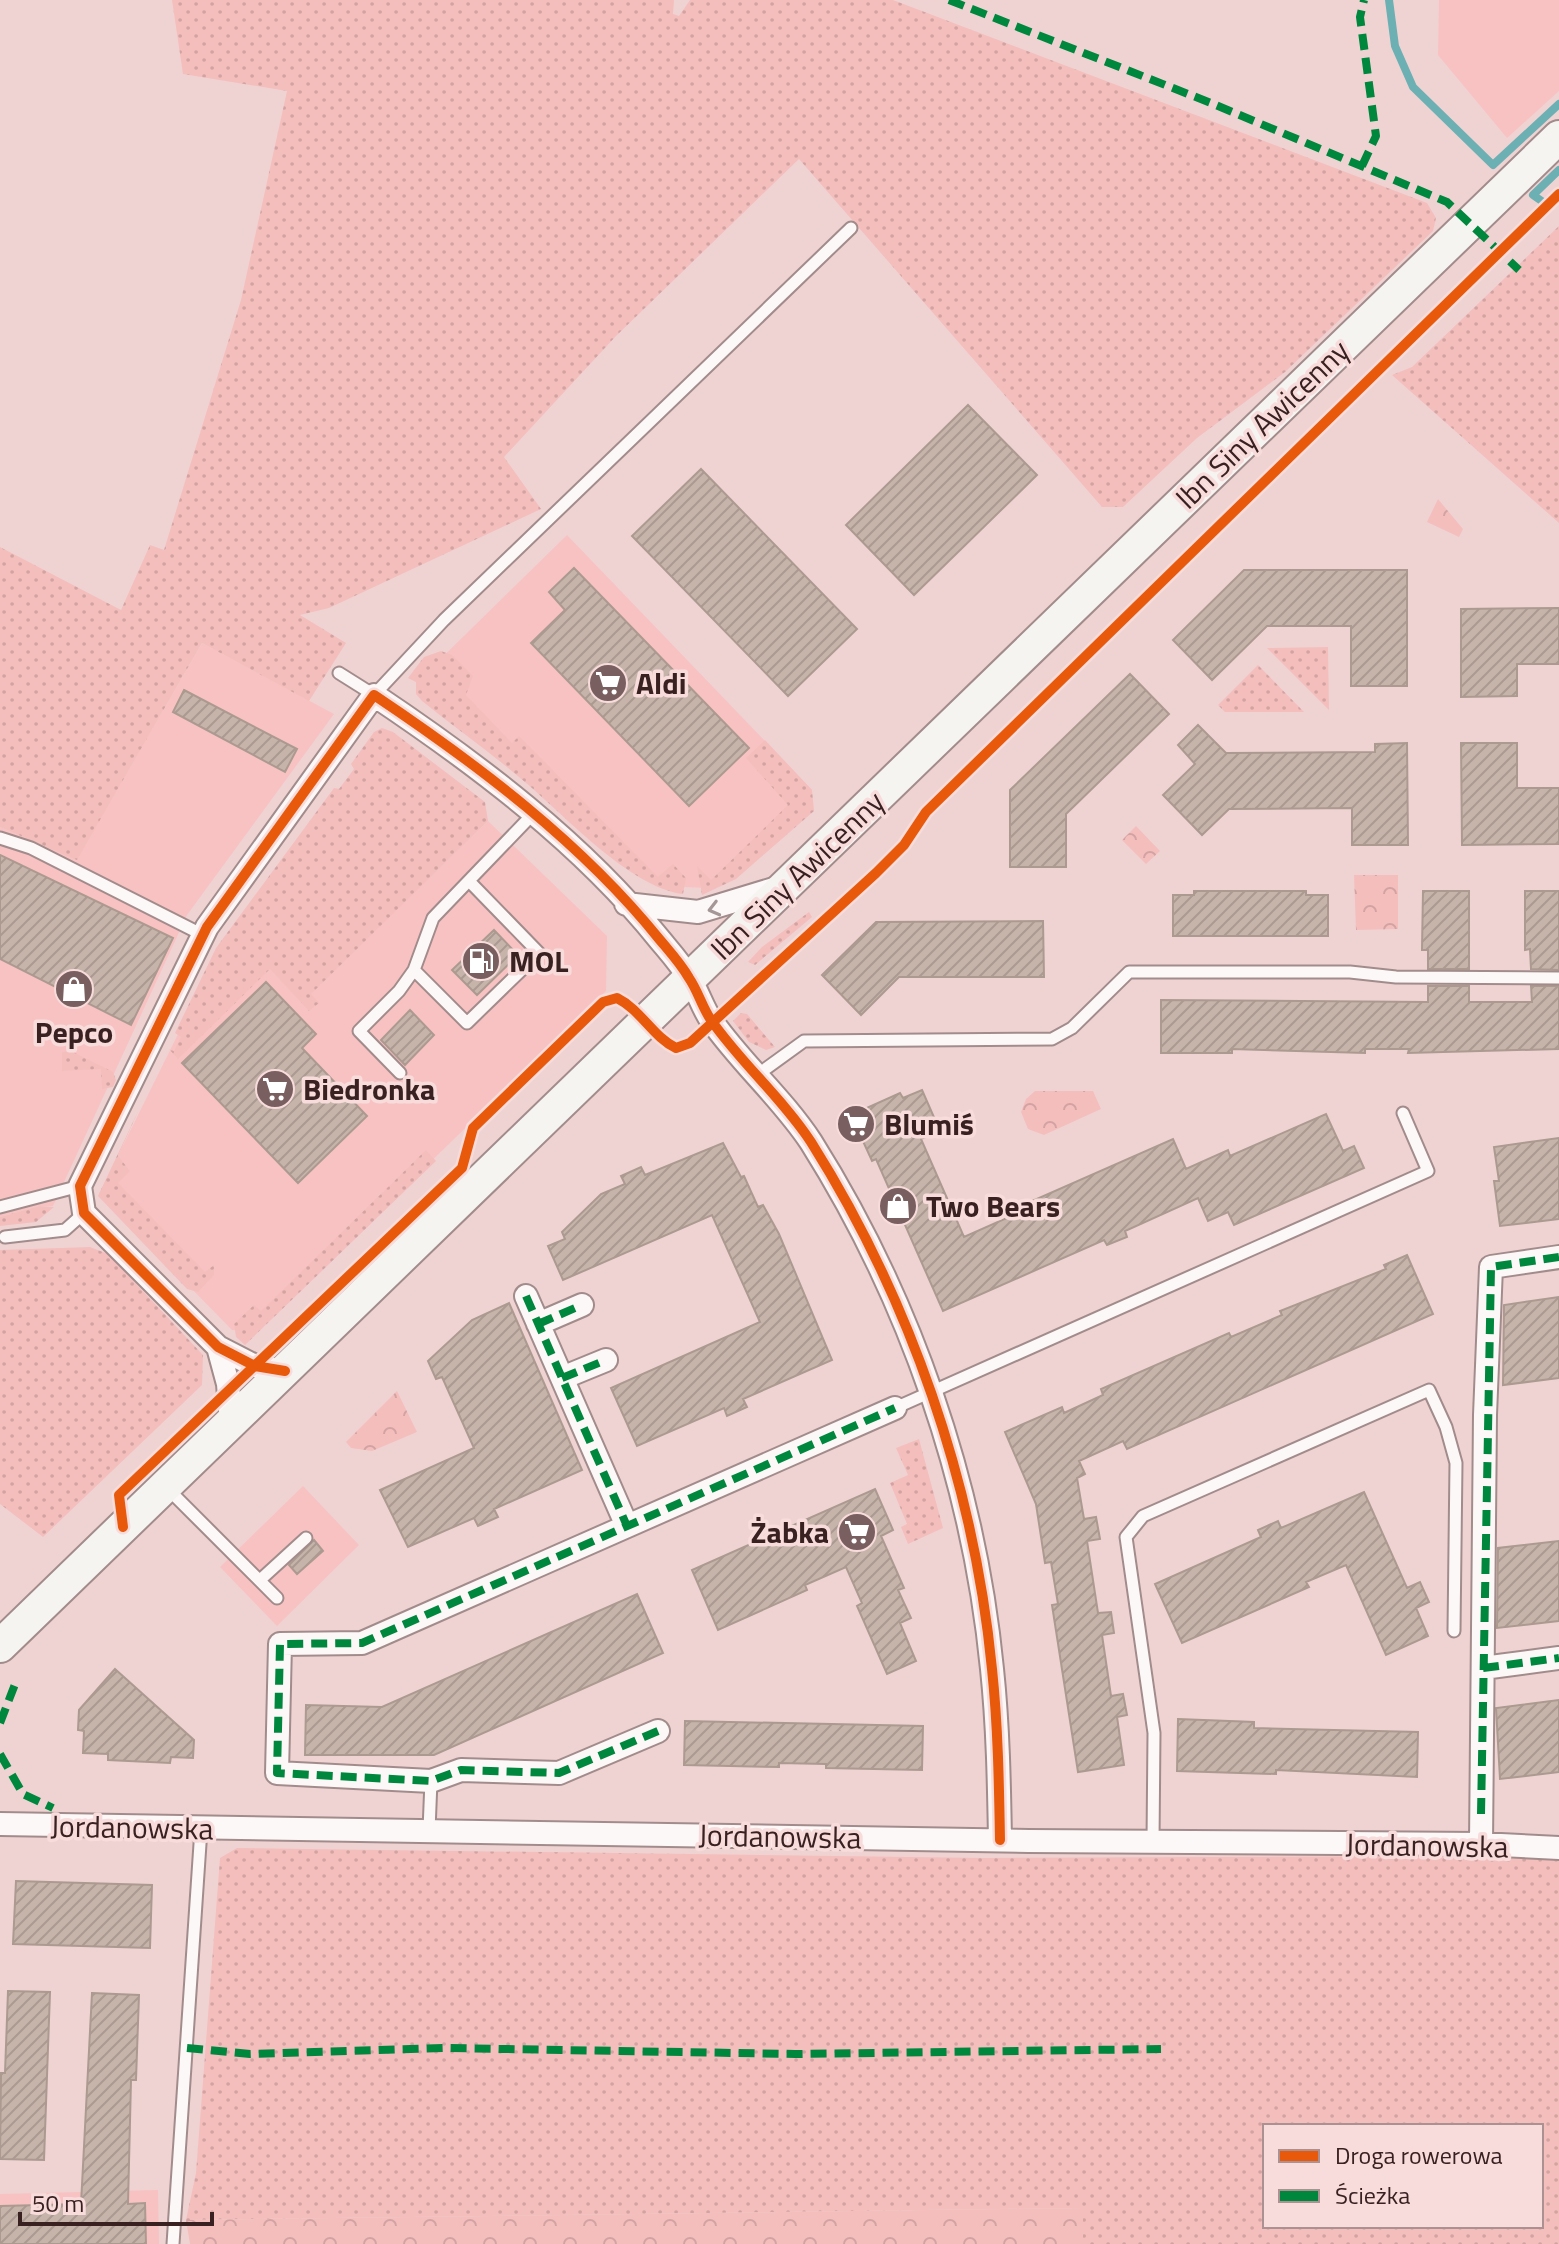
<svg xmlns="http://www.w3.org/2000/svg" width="1559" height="2244" font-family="'Titillium Web',sans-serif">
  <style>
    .built { fill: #f8c2c2 }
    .grass { fill: url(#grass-dots); fill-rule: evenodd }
    .park { fill: url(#park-crowns) }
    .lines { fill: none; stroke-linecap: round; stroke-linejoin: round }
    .stream { stroke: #6cb0b4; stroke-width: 8 }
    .building { fill: url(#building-hatch); stroke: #ac9a90; stroke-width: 2 }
    .lane-casing { stroke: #a28c8b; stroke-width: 15 }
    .street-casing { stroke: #a28c8b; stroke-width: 26 }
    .secondary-casing { stroke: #a28c8b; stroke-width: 36 }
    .lane { stroke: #fdf8f8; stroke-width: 11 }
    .street { stroke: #fdf8f8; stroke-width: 22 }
    .secondary { stroke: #f6f4f1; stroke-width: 32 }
    .quiet { stroke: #00873e; stroke-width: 8; stroke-dasharray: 16 8; stroke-linecap: butt }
    .cycleway-casing { stroke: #f7dcdb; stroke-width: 15 }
    .cycleway { stroke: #e8590c; stroke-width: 10 }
    .oneway { stroke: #a59797 }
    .labels { text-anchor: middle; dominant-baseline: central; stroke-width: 7; stroke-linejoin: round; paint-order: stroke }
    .street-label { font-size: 30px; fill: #3a2121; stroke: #f7dcdb }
    .poi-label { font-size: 30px; font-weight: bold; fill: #3a2121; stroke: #f7dcdb; text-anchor: start }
  </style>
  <defs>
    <pattern id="grass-dots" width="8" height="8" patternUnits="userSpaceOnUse" patternTransform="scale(2)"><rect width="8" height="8" fill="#f4bebd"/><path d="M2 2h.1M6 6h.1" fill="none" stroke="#d2a3a2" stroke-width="1.8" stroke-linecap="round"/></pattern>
    <pattern id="park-crowns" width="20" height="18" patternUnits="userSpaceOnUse" patternTransform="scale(2)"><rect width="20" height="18" fill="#f4bebd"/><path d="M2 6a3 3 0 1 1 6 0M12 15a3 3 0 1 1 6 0" fill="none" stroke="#d2a3a2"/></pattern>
    <pattern id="building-hatch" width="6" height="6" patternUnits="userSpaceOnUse" patternTransform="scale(2)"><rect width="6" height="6" fill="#c6b4aa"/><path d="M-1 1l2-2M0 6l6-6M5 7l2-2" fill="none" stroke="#ab9a92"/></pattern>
  </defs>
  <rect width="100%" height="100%" fill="#efd3d2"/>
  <!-- built -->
  <path class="built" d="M1439 0H1559V91L1507 138 1438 55Z
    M567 535 812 790 710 888 656 886 416 683Z
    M202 643 334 714 187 915 53 1206H39L0 1217V827L77 859Z
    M488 821 607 936 606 991 257 1331 232 1330 99 1194 227 935 310 994Z
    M303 1486 359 1545 277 1626 220 1567Z
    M158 2190 159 2244H0V2194Z"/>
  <!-- grass -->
  <path class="grass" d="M172 0H674L673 14 679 16 690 0H893L1427 203 1436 218 1433 231 1285 372 1197 438 1123 507H1102L799 159 616 336 504 457 541 509 329 608 300 615 346 643 309 701 202 643 77 860 0 827V547L121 610 150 545 164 550 241 300 287 91 183 74Z
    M1559 226V523L1392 375 1412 367Z
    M1328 647 1329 710 1267 648Z
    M441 651 452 655 473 676 466 695 512 743 519 736 658 877 673 864 686 878 683 894C628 887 562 812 519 777 487 750 454 727 422 701L416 694V682L408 678 424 657Z
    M1258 665 1304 712H1225L1218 705Z
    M382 728 393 732 485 802 488 821 311 994 319 1003 309 1011 270 969 178 1059 169 1049 174 1051 181 1037 175 1033 216 948 334 788 339 789 354 769 351 764 374 732Z
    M765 740 812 790 814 811 736 879 702 895 697 866 711 880 788 805 746 758Z
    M809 912 812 917 755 965 748 962 762 947Z
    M741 1013 747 1014 775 1047 766 1050 749 1042 733 1021Z
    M71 1051 113 1072 116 1080 113 1087 102 1089 101 1069 62 1071V1052Z
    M141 1105 118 1156 130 1171 118 1183 205 1272 214 1265V1275L198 1292 187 1289 98 1196Z
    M426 1150 436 1161 245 1345 236 1337 234 1324 254 1305 261 1311Z
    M39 1206 54 1207 36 1222 0 1226V1217Z
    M90 1247 108 1254 203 1355 202 1385 43 1537 0 1504V1250Z
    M919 1439 943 1528 908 1544 901 1527 907 1524 890 1483 908 1475 896 1448Z
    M237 1848 985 1858 1439 1856 1559 1860V2244H1083L1082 2208 186 2220 196 2173 220 1858ZM1265 2126H1541V2226H1265Z"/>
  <!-- park -->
  <path class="park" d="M1438 499 1463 529 1459 537 1427 522Z
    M1136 826 1160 851 1146 864 1122 840Z
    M1354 875H1398V929L1356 930Z
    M1035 1091H1093L1101 1109 1044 1135 1028 1129 1021 1112 1026 1099Z
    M397 1391 417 1432 372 1451 351 1448 346 1442Z
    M1083 2208V2244H190L186 2220Z"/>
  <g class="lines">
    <!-- stream -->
    <path class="stream" d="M1389 0 1395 46 1413 87 1493 165 1559 104
      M1546 204 1533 195 1559 170"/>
  </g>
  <!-- building -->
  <path class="building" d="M968 405 1037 475 914 595 846 525Z
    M701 469 857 629 788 696 632 536Z
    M574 568 749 748 689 806 531 643 565 610 549 592Z
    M1244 570H1407V686H1351V626H1267L1212 680 1173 640Z
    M1559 608V664H1517V696L1461 697V609Z
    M1130 674 1169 714 1066 814V867H1010V790Z
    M184 690 297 749 285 772 173 712Z
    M1198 725 1226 753 1375 752V744L1407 743 1408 845H1352V808L1229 809 1202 835 1163 795 1195 764 1178 745Z
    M1461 743H1517V788H1559V844L1462 845Z
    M0 855 173 938 131 1025 0 959Z
    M1194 891H1306V895H1328V936H1173V895H1194Z
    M1423 891H1469V969H1428V950H1422Z
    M1525 891H1559V970L1531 969 1530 949 1525 950Z
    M1043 921 1044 977H899L861 1015 822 975 876 922Z
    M494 930 518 955 477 995 452 970Z
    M266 982 316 1034 302 1048 367 1116 298 1183 182 1063Z
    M1428 986H1469V1002H1532L1531 986H1559V1049L1408 1053 1409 1049H1365V1053L1232 1049V1053H1161V1000L1428 1002Z
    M410 1010 434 1035 405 1065 381 1040Z
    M922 1090 940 1131 921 1139 964 1237 1016 1214 1014 1209 1173 1139 1186 1169 1228 1150 1230 1156 1326 1114 1343 1151 1354 1146 1364 1168 1234 1225 1228 1212 1208 1221 1198 1198 1125 1231 1127 1237 1107 1245 1104 1240 943 1311 876 1159 872 1161 851 1115 900 1093 903 1098Z
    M1559 1138V1219L1500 1226 1494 1181H1499L1494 1147Z
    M723 1143 741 1177 744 1176 758 1207 763 1205 779 1234 832 1360 743 1399 747 1407 727 1416 724 1408 637 1446 611 1388 760 1322 712 1215 563 1280 548 1246 565 1239 562 1232 601 1194 625 1184 621 1176 641 1167 645 1175Z
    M1407 1255 1433 1314 1127 1449 1123 1441 1079 1461 1085 1474 1077 1478 1084 1519 1096 1517 1100 1539 1087 1541 1098 1613 1111 1612 1114 1633 1102 1635 1111 1696 1123 1694 1127 1715 1117 1717 1124 1765 1078 1772 1052 1605 1058 1604 1051 1562 1045 1563 1036 1504 1005 1432 1062 1407 1064 1413 1103 1395 1101 1389 1229 1333 1231 1337 1282 1315 1280 1311 1386 1269 1384 1265Z
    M1559 1297V1378L1503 1385 1504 1305Z
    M509 1303 582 1470 494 1509 498 1517 478 1526 474 1518 408 1547 380 1490 474 1448 442 1377 436 1379 428 1361 472 1320Z
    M875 1489 893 1530 881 1536 904 1588 898 1590 911 1618 900 1623 916 1661 887 1674 857 1606 862 1603 846 1567 805 1585 807 1590 718 1630 692 1570Z
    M1364 1492 1407 1588 1420 1582 1429 1602 1416 1608 1428 1636 1386 1655 1346 1565 1306 1582 1309 1587 1182 1643 1155 1584 1261 1537 1258 1530 1278 1521 1281 1528Z
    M314 1540 323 1551 297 1574 289 1565Z
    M1559 1541V1621L1497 1628 1498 1548Z
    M637 1594 663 1653 434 1755H305L306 1705 382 1707Z
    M115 1669 194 1740 193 1758 171 1757 170 1763 108 1760V1754L83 1753 84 1731 78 1730 79 1710Z
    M1559 1700V1772L1500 1779 1496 1708Z
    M1178 1719 1254 1722V1728L1418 1732 1417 1777 1276 1770V1774L1177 1771Z
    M685 1721 923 1726 922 1770 826 1768V1764L779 1763V1767L684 1765Z
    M16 1881 152 1885 150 1948 13 1944Z
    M8 1991 50 1992 44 2160 0 2159 1 2073H5Z
    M92 1993 139 1995 136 2080H131L128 2204 145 2203 146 2244H0V2206L81 2204Z"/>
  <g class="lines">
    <!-- lane casing -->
    <g class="lane-casing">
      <path id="lane" d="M339 673 374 695 444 620 851 228
        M0 838 31 848 203 935
        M469 881 539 953 467 1023 414 970 433 918 532 815
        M400 1073 359 1031 399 991 414 970
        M757 1075 804 1041 1052 1039 1072 1028 1129 972H1350L1396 977 1559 978
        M0 1207 80 1186
        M5 1237 65 1230 84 1213
        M895 1408 1428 1171 1403 1113
        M166 1487 277 1598
        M260 1580 306 1538
        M429 1830 431 1781
        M1153 1842 1154 1733 1126 1537 1143 1516 1429 1390 1446 1427 1456 1463 1454 1631
        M173 2244 201 1829"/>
    </g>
    <!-- street casing -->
    <g class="street-casing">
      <path id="street" d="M626 904 698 912 777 888
        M526 1296 627 1526
        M538 1324 582 1305
        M218 1347 228 1384 231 1422
        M285 1371 255 1366 218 1347 84 1213 80 1186 207 927 374 695C477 764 582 843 660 940 670 952 681 964 689 978 698 991 702 1007 711 1020 741 1063 782 1098 811 1142 910 1299 974 1484 992 1669 998 1726 999 1783 1000 1840
        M562 1378 606 1360
        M1483 1668 1559 1658
        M658 1731 559 1773 461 1770 431 1781 277 1773 280 1644 362 1643 895 1408
        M0 1824 1029 1841 1481 1844 1559 1848
        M1481 1844 1485 1415 1491 1267 1559 1257"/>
    </g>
    <!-- secondary casing -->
    <g class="secondary-casing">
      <path id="secondary" d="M0 1646 1559 137"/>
    </g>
    <!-- lane -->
    <use href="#lane" class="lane"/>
    <!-- street -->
    <use href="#street" class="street"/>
    <!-- secondary -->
    <use href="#secondary" class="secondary"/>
    <!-- quiet -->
    <path class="quiet" d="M949 0 1211 103 1447 202 1519 270
      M1362 166 1376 136 1360 17 1364 0
      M526 1296 627 1526
      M538 1324 582 1305
      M562 1378 606 1360
      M1483 1668 1559 1658
      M0 1723 17 1679
      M658 1731 559 1773 461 1770 431 1781 277 1773 280 1644 362 1643 895 1408
      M0 1754 23 1794 53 1808
      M1481 1814 1491 1267 1559 1257
      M187 2048 250 2054 445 2048 795 2054 1161 2049"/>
    <!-- cycleway casing -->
    <g class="cycleway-casing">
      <path id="cycleway" d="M285 1371 255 1366 218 1347 84 1213 80 1186 207 927 374 695C477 764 582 843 660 940 670 952 681 964 689 978 698 991 702 1007 711 1020 741 1063 782 1098 811 1142 910 1299 974 1484 992 1669 998 1726 999 1783 1000 1840
        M123 1527 119 1495 462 1168 473 1128 603 1002 617 998C641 1010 653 1037 676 1048L690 1043 876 873 904 845 926 812 1559 194"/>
    </g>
    <!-- cycleway -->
    <use href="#cycleway" class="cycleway"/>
  </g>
  <!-- one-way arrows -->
  <defs><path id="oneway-chevron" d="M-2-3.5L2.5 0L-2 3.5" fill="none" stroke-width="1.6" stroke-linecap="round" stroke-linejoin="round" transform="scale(2)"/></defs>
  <use class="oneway" href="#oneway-chevron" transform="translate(714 909) rotate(166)"/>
  <!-- icons -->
  <defs>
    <g id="supermarket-disc" transform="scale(2)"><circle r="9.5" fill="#795f5f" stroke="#f7dcdb"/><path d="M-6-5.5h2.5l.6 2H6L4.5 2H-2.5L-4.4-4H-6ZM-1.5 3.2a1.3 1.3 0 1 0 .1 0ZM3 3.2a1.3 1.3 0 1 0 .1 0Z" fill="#fff"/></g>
    <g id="fuel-disc" transform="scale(2)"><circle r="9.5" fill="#795f5f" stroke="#f7dcdb"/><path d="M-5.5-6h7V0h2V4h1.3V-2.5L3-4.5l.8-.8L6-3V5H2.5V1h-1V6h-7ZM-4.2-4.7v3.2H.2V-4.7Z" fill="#fff"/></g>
    <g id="shop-disc" transform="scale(2)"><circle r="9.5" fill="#795f5f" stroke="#f7dcdb"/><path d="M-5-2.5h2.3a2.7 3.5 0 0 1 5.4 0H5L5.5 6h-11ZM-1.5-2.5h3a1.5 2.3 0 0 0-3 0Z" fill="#fff"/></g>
  </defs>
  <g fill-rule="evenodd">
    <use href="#supermarket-disc" x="608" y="683"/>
    <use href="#fuel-disc" x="481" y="961"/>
    <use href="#shop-disc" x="74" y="989"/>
    <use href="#supermarket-disc" x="275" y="1089"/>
    <use href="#supermarket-disc" x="856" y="1124"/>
    <use href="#shop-disc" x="898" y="1206"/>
    <use href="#supermarket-disc" x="857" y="1532"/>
  </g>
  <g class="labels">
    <!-- street labels -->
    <g class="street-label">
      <text transform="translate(1262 424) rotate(-44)">Ibn Siny Awicenny</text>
      <text transform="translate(797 875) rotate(-44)">Ibn Siny Awicenny</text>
      <text transform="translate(132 1827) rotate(1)">Jordanowska</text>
      <text transform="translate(780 1836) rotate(1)">Jordanowska</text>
      <text transform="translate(1427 1845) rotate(1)">Jordanowska</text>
    </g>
    <!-- poi labels -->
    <g class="poi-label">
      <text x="636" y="683">Aldi</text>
      <text x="509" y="961">MOL</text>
      <text x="74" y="1032" text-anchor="middle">Pepco</text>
      <text x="303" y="1089">Biedronka</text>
      <text x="884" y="1124">Blumiś</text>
      <text x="926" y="1206">Two Bears</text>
      <text x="829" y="1532" text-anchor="end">Żabka</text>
    </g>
  </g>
  <!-- legend -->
  <rect x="1263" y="2124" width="280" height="104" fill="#f7dcdb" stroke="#ab9191" stroke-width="2"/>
  <rect x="1279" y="2150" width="40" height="12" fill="#e8590c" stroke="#ab9191" stroke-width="2"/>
  <text x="1335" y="2164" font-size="24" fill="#3a2121">Droga rowerowa</text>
  <rect x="1279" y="2190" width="40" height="12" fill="#00873e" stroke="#ab9191" stroke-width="2"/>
  <text x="1335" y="2204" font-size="24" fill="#3a2121">Ścieżka</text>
  <!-- scale -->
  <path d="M20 2212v12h192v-12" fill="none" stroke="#3a2121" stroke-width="4"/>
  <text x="32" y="2212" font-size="24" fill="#3a2121" stroke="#f7dcdb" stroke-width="6" paint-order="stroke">50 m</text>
</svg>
